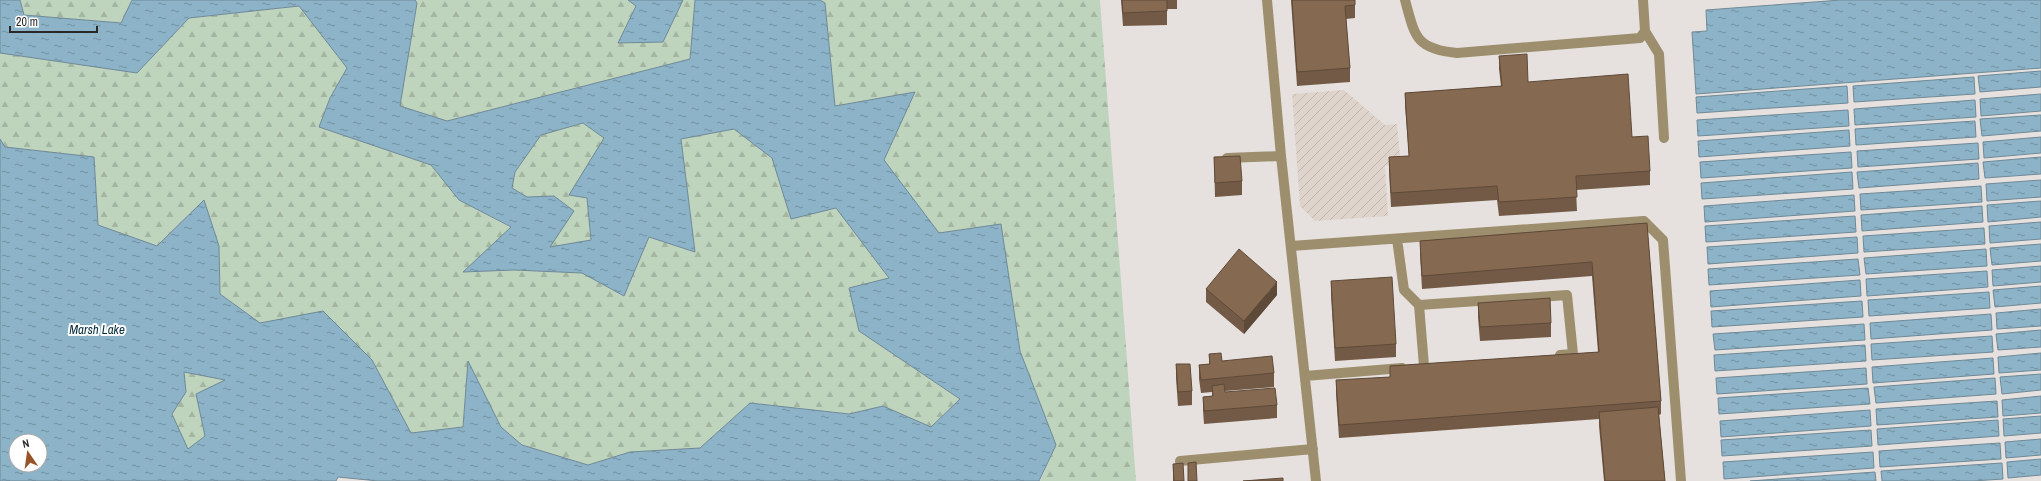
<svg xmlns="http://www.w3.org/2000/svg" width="2041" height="481" font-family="'Archivo Narrow',sans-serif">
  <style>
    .industrial { fill: url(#industrial-furrows) }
    .forest { fill: url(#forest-firs) }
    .water { fill: url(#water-ripples); stroke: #6f8997; fill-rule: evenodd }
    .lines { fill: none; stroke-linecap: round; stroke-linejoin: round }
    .service { stroke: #9d8e6d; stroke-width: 10 }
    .wall { fill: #735a46 }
    .shaded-wall { fill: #5e4a39 }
    .building { fill: #866951; stroke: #5e4a39 }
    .labels { text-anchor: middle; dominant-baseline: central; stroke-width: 4; stroke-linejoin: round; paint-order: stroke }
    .water-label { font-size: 13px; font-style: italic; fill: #0a2f3e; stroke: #fff }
  </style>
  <defs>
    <pattern id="industrial-furrows" width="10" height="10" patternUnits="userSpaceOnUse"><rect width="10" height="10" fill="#dfd4cc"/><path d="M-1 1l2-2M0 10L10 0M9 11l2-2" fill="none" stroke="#c0b6af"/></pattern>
    <pattern id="forest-firs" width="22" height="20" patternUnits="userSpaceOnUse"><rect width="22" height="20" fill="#bfd4bd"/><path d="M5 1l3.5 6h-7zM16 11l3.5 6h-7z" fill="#a4b6a2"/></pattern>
    <pattern id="water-ripples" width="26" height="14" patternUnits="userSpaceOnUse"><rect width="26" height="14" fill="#8cb3c7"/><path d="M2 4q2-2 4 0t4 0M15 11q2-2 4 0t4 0" fill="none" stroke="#7392a2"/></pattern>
  </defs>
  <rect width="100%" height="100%" fill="#e6e1de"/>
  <!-- industrial -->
  <path class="industrial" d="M1344 90 1385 125 1397 124 1401 165 1385 166 1388 216 1315 221 1300 206 1292 94Z"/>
  <!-- forest -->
  <path class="forest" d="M20 0H132L121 23 24 15Z
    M415 0H628L636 6 619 43 663 42 683 0H695L690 59 447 121 400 106 417 3Z
    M820 0H1100L1136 481H1040L1056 445 1020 351 1001 224 939 233 884 160 915 92 835 106 825 3Z
    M299 6 347 68 330 98 320 127 431 165 459 200 511 228 464 272 514 270 582 273 623 296 649 237 695 252 681 139 734 129 772 158 791 219 836 208 890 278 859 331 960 399 931 427 883 406 849 414 750 403 700 448 630 452 588 465 522 445 501 427 468 362 463 427 411 433 372 360 323 312 260 323 220 294 219 246 204 201 157 246 98 225 94 157 5 147 0 139V53L137 73 189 18Z
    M583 123 605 138 569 195 587 198 591 240 550 247 554 196 527 197 511 188 515 172 541 135Z
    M184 372 226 380 196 394 205 436 188 450 172 414 186 392Z"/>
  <!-- water -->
  <path class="water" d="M0 0H20L24 15 121 23 132 0H415L417 3 400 106 447 121 690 59 695 0H820L825 3 835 106 915 92 884 160 939 233 1001 224 1020 351 1056 445 1039 481H378L338 477 336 481H0V139L5 147 94 157 98 225 157 246 204 200 219 246 220 294 260 323 323 311 372 360 411 433 463 427 468 361 501 427 522 445 588 465 630 452 700 448 750 403 849 414 883 406 931 427 960 399 859 331 849 288 889 278 836 208 791 219 772 158 734 129 681 139 695 252 649 237 624 296 582 273 514 270 463 272 511 227 459 200 431 165 319 127 330 98 347 68 299 6 189 18 137 73 0 53ZM583 123 604 138 569 195 587 198 591 240 550 247 574 211 554 196 527 197 512 188 515 172 541 135ZM184 372 225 380 196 394 205 436 188 449 172 414 186 392ZM16 441H40V465H16Z
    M628 0H683L663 42 618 43 636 6Z
    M1841 0H2041V68L1696 94 1692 32 1707 31 1706 10Z
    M2041 71V87L1980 92 1978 76Z
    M1974 77 1975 94 1854 102 1853 86Z
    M1847 86 1848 103 1697 113 1696 97Z
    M2041 94V111L1981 116 1980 99Z
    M1975 100 1976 117 1855 125 1854 109Z
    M1848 110 1849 126 1698 136 1697 120Z
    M2041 115V131L1982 136 1980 119Z
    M1975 121 1976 137 1856 145 1855 129Z
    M1849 130 1850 146 1699 157 1698 141Z
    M2041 137V153L1984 158 1983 142Z
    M1978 143 1979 159 1858 167 1857 151Z
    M1851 152 1852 168 1701 178 1700 162Z
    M2041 157V174L1985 178 1983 162Z
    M1978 163 1979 179 1859 188 1857 172Z
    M1852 172 1853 189 1702 199 1701 183Z
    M2041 180V197L1987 201 1986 184Z
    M1981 186 1982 202 1861 210 1860 194Z
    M1854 195 1855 211 1705 222 1704 206Z
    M2041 201V217L1988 222 1987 205Z
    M1982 206 1983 222 1862 231 1861 215Z
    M1855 216 1856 232 1706 242 1705 226Z
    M2041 222V239L1990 243 1989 226Z
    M1984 228 1985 244 1864 252 1863 236Z
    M1857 237 1858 253 1708 264 1707 247Z
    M2041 244V261L1992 265 1990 248Z
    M1986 249 1987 266 1866 274 1864 258Z
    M1858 259 1860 275 1709 285 1708 269Z
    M2041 266V282L1993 286 1992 270Z
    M1987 271 1988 287 1867 296 1866 279Z
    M1860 280 1861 296 1711 307 1710 291Z
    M2041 286V303L1995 307 1993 290Z
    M1989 292 1990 308 1869 316 1868 300Z
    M1862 301 1863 317 1712 327 1711 311Z
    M2041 309V326L1997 329 1996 313Z
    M1991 314 1992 330 1871 339 1870 323Z
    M1864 324 1865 340 1715 350 1713 334Z
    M2041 330V347L1998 350 1996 334Z
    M1992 336 1993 352 1872 360 1871 344Z
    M1865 345 1866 361 1715 371 1714 355Z
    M2041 353V370L1999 373 1998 357Z
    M1993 358 1994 374 1873 383 1872 367Z
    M1866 368 1867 384 1717 394 1716 378Z
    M2041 374V390L2002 394 2000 377Z
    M1995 378 1996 394 1876 403 1874 387Z
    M1868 388 1870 404 1719 414 1718 398Z
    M2041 396V413L2003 416 2002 400Z
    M1997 401 1998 417 1877 425 1876 409Z
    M1870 410 1871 426 1721 437 1720 421Z
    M2041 416V433L2004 436 2003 419Z
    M1998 420 1999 436 1878 445 1877 429Z
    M1871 430 1872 446 1722 456 1721 440Z
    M2041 439V455L2006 458 2005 442Z
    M2000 443 2001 459 1880 467 1879 451Z
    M1873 452 1874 468 1724 479 1723 462Z
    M2041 459V475L2008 478 2007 462Z
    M2002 463 2003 479 1973 481H1882L1881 471Z
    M1875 472 1876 481H1750Z"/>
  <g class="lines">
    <!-- service -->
    <path class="service" d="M1267 0 1281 156 1316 481
      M1405 0C1415 36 1415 49 1457 53L1640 38 1645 31 1643 0
      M1645 31 1659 54 1664 138
      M1227 158 1281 156
      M1397 239 1404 290 1419 305 1567 295 1573 354 1560 355
      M1291 246 1644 221 1663 240 1681 481
      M1419 305 1424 366
      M1305 376 1402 368
      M1180 461 1313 449"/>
  </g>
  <!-- wall -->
  <path class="wall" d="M1121 0H1177V9H1167V25L1123 26Z
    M1291 0H1355V18L1346 19 1350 68V82L1297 86Z
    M1499 56 1528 82 1632 137 1650 171V185L1576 190 1577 211 1499 216 1497 200 1391 207 1389 171V157L1409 156 1405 106V93L1501 86 1499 69Z
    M1214 157 1242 181V195L1215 197Z
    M1647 223 1661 401V414L1659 415 1665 481H1604L1599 426V419L1339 438 1336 394V380L1390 377V366L1598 352 1592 276 1422 289 1420 254V241Z
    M1331 281 1396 344V357L1335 361 1331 295Z
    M1206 289 1277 295 1244 334 1206 302Z
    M1478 303 1551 323V337L1480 341 1478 317Z
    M1209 354 1222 361 1274 373V387L1225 391V392L1277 405V418L1204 424 1203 410V397L1212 396V392L1201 393 1199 379V365L1209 364Z
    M1176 364 1192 391V405L1178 406 1176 378Z
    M1173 464 1184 481H1173Z"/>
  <!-- shaded-wall -->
  <path class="shaded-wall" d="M1277 282V295L1244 334V321Z"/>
  <!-- building -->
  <path class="building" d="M1122 0H1167V11L1123 13Z
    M1292 0H1355V5L1345 6 1350 68 1297 72Z
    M1527 54 1528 82 1628 74 1632 137 1648 136 1650 171 1576 176 1577 197 1499 202 1497 186 1391 193 1389 157 1409 156 1405 93 1502 86 1499 56Z
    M1240 156 1242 181 1215 183 1214 157Z
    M1647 223 1661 401 1339 425 1336 380 1390 377V366L1599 352 1592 262 1422 276 1420 241Z
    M1239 249 1277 282 1244 321 1206 289Z
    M1392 277 1396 344 1335 348 1331 281Z
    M1550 298 1551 323 1480 327 1478 303Z
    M1221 353 1222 361 1272 356 1274 373 1201 380 1199 365 1210 364 1209 354Z
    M1176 364H1190L1192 391 1178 392Z
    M1224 384 1225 392 1275 388 1277 405 1204 411 1203 397 1213 396 1212 386Z
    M1658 407 1665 481H1605L1599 412Z
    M1196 462 1197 481H1188V463Z
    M1183 463 1184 481H1174L1173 464Z
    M1283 478V481H1243Z"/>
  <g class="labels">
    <!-- water labels -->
    <g class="water-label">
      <text x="97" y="329">Marsh Lake</text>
    </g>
  </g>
  <!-- north arrow -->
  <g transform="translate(28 453) rotate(347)"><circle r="19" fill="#ffffff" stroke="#aaa9a9"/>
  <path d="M0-3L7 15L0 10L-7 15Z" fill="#985328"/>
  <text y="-6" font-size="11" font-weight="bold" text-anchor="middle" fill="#2a2827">N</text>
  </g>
  <!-- scale -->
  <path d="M10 26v6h87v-6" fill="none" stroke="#2a2827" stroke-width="2"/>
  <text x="16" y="26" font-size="12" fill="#2a2827" stroke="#ffffff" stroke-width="3" paint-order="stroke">20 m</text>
</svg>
